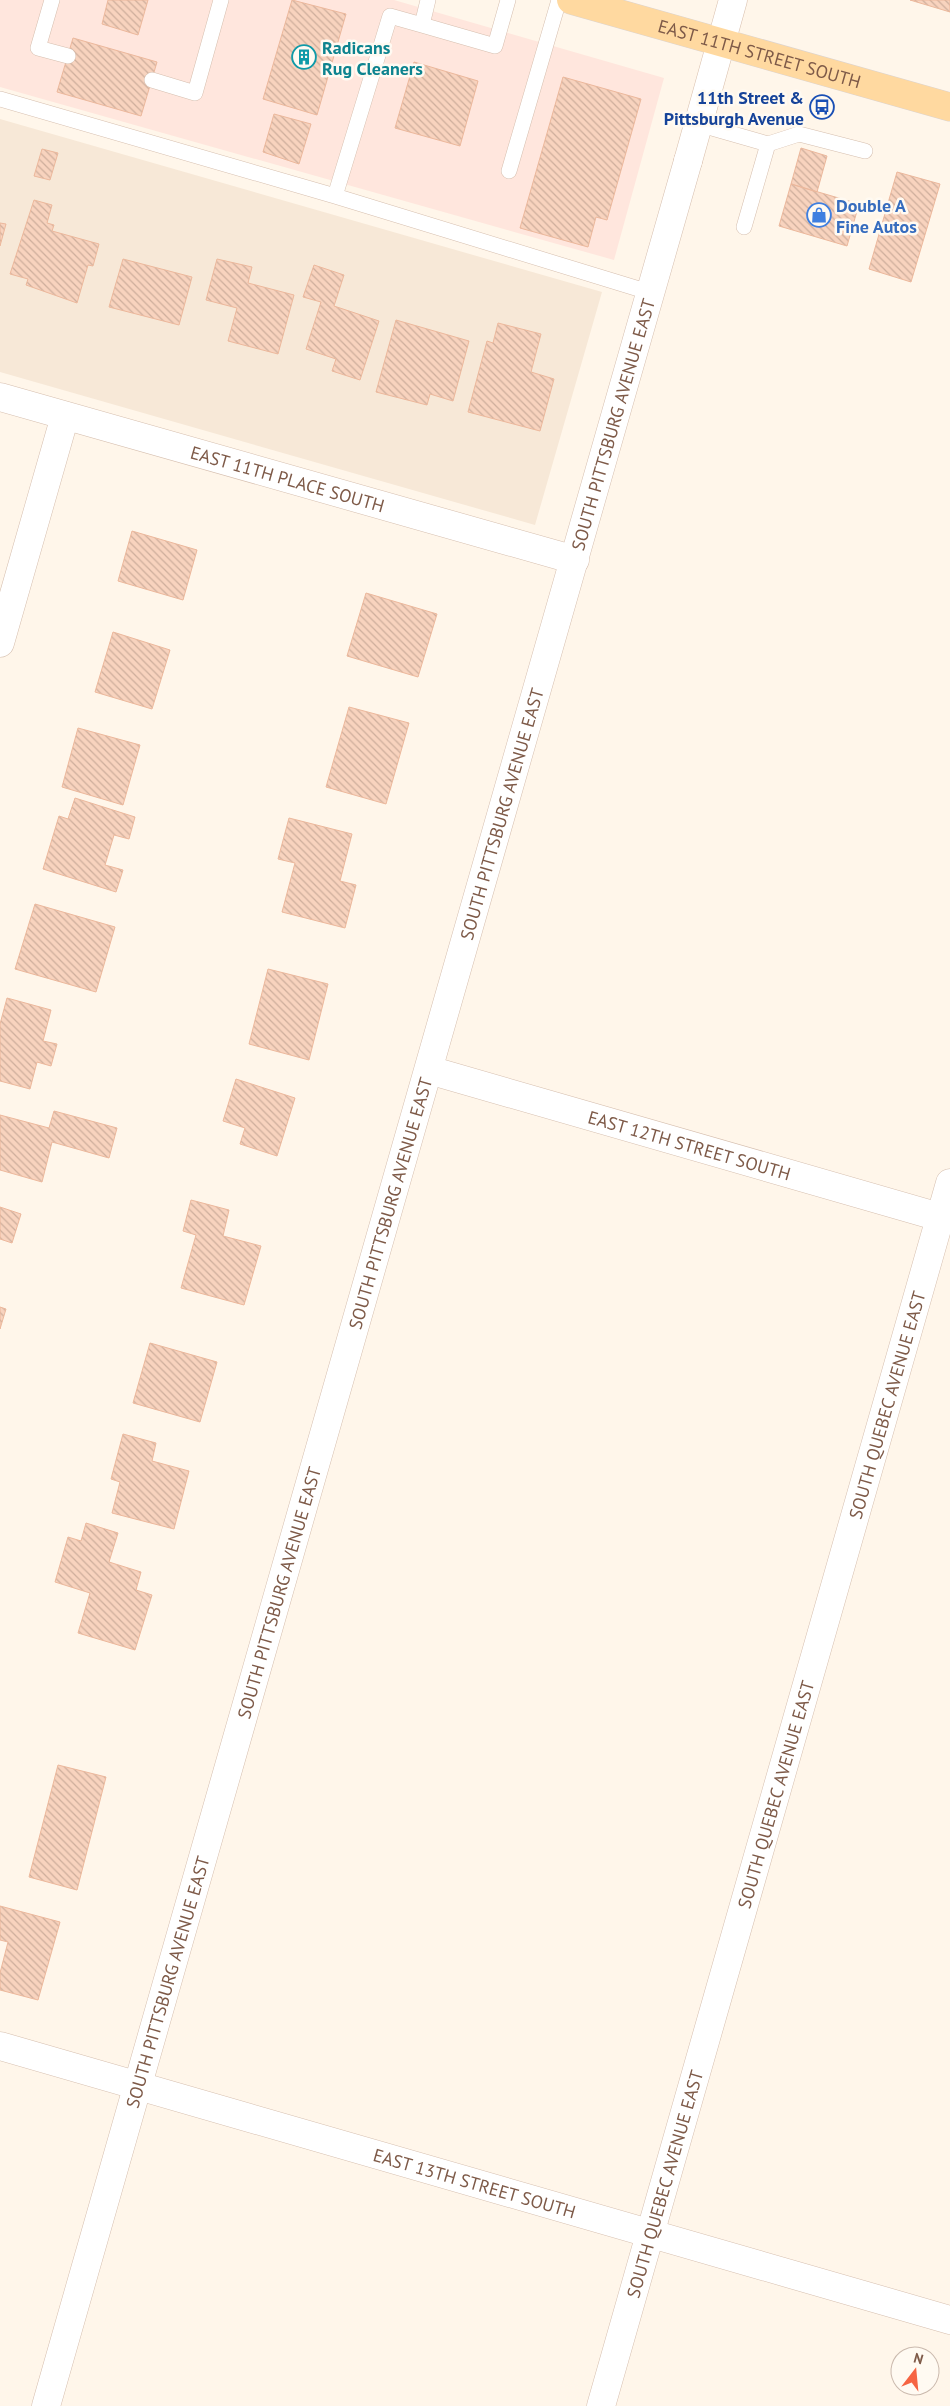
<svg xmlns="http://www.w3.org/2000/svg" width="950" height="2406" font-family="'PT Sans',sans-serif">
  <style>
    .residential { fill: #f7e8d7 }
    .commercial { fill: #ffe6dd }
    .building { fill: url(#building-back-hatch); stroke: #ecb89c }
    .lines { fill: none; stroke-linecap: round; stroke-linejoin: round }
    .lane-casing { stroke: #d6bfaf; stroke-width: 16 }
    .street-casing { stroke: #d6bfaf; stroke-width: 29 }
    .secondary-casing { stroke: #d9bfac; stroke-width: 29 }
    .primary-casing { stroke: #ddd4cf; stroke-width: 29 }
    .lane { stroke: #fff; stroke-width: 15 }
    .street { stroke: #fff; stroke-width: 28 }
    .secondary { stroke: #fff; stroke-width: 28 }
    .primary { stroke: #ffd9a0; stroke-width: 28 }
    .labels { text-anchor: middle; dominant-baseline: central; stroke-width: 5; stroke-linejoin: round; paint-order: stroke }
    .culture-label { font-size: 18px; font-weight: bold; fill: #0d838f; stroke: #fffaf2; text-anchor: start }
    .street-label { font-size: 18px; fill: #7e5a48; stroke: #fffaf2 }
    .transit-label { font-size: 18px; font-weight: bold; fill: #164399; stroke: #fffaf2; text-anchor: end }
    .shop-label { font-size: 18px; font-weight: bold; fill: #366cbe; stroke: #fffaf2; text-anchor: start }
  </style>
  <defs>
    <pattern id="building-back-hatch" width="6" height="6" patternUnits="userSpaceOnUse" patternTransform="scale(1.25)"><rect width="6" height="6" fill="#f8d3be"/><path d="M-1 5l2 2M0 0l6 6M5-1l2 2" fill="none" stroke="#ceae9c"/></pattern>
  </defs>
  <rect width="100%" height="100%" fill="#fff6ea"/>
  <!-- residential -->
  <path class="residential" d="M0 119 602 292 535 525 0 372Z"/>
  <!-- commercial -->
  <path class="commercial" d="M0 0H394L664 78 614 260 0 87Z"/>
  <!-- building -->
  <path class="building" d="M108 0H148L138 35 102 24Z
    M292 0 346 14 317 115 263 99Z
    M910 0H950V12Z
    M73 38 157 62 141 116 57 92Z
    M414 62 478 81 460 146 395 128Z
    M563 77 641 99 607 220 596 217 588 247 520 228Z
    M274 114 311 124 299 164 263 152Z
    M801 148 827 156 817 192 791 184Z
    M42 149 58 153 50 180 34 176Z
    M897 172 940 184 911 282 869 269Z
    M791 184 859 204 847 246 779 226Z
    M34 200 52 205 47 223 54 225 52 231 99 244 93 266 88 265 77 303 26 285 28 279 10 274Z
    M0 223 6 224 0 246Z
    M123 259 192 277 179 325 109 307Z
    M217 259 252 267 248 283 294 295 278 354 228 341 237 308 206 300Z
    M314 265 344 275 334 306 379 321 360 380 332 371 336 359 306 349 321 302 303 297Z
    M396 320 469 341 453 401 430 394 427 405 376 392Z
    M498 323 541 334 531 372 554 379 540 431 468 412 487 341 493 343Z
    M132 531 197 550 183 600 118 581Z
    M366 593 437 614 418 677 347 656Z
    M113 632 170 650 152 709 95 692Z
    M349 707 409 723 386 804 326 787Z
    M78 728 140 745 123 805 62 787Z
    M75 798 135 817 129 839 114 835 105 865 123 870 116 892 43 869 59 816 68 819Z
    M289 818 352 834 340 881 356 885 345 928 282 912 295 863 278 859Z
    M35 904 115 927 96 992 15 969Z
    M268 969 328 984 309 1060 249 1044Z
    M7 998 51 1010 43 1041 57 1044 51 1066 37 1062 30 1089 0 1081V1024Z
    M236 1079 295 1098 277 1156 240 1144 245 1128 223 1121Z
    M54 1111 117 1128 109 1158 52 1142 42 1182 0 1170V1115L49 1128Z
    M191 1200 229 1210 223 1236 261 1246 244 1305 181 1288 196 1235 183 1231Z
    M0 1207 21 1214 12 1243 0 1239Z
    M0 1307 6 1309 0 1329Z
    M150 1343 217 1362 200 1422 133 1403Z
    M123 1434 156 1443 152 1461 189 1471 174 1529 112 1513 120 1482 111 1479Z
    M86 1523 118 1533 109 1562 141 1572 136 1590 152 1595 135 1650 78 1633 90 1593 55 1582 68 1537 81 1541Z
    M58 1765 106 1777 77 1890 29 1877Z
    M0 1906 60 1922 38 2000 0 1990V1973L8 1942 0 1940Z"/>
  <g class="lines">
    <!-- lane casing -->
    <g class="lane-casing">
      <path id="lane" d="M52 0 38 48 68 56
        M428 0 422 25 495 46 508 0
        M152 80 195 93 221 0
        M0 99 335 196 652 293
        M698 124 768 144 799 134 865 151
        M509 171 559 0
        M335 196 390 16 422 25
        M744 227 768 144"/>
    </g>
    <!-- street casing -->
    <g class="street-casing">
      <g id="street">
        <path id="s1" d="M0 397 575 560"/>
        <path d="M0 643 65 416"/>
        <path id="s2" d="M429 1070 950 1220"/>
        <path id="s3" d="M0 2046 950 2320"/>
        <path id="s4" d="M46 2406 688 161"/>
        <path id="s5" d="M601 2406 950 1183"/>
      </g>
    </g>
    <!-- secondary casing -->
    <g class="secondary-casing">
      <path id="secondary" d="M688 161 733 0"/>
    </g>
    <!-- primary casing -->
    <g class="primary-casing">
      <g id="primary">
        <path id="s6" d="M571 0 950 107"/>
      </g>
    </g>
    <!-- lane -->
    <use href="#lane" class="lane"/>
    <!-- street -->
    <use href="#street" class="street"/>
    <!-- secondary -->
    <use href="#secondary" class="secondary"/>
    <!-- primary -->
    <use href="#primary" class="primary"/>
  </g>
  <!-- icons -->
  <defs>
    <g id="building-ring" transform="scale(1.25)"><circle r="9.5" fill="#fffaf2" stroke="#0f9aa8" stroke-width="1.5"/><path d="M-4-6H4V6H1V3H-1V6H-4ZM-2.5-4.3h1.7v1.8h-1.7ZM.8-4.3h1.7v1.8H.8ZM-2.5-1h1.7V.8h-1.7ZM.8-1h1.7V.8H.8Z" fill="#0f9aa8"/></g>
    <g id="bus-ring" transform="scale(1.25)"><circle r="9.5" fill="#fffaf2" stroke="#1a4fb4" stroke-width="1.5"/><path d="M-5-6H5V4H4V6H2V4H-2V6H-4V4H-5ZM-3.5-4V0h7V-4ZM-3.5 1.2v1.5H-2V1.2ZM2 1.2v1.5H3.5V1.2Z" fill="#1a4fb4"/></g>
    <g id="shop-ring" transform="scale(1.25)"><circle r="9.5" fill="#fffaf2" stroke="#3f7fe0" stroke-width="1.5"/><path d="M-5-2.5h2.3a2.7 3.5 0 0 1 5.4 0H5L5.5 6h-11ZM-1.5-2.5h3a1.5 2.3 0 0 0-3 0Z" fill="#3f7fe0"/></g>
  </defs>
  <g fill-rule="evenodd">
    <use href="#building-ring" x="304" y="57"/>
    <use href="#bus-ring" x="822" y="107"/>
    <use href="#shop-ring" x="819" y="215"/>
  </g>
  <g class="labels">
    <!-- culture labels -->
    <g class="culture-label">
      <text x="322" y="47">Radicans<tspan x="322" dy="21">Rug Cleaners</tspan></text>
    </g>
    <!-- street labels -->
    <g class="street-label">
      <text stroke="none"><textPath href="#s6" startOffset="196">EAST 11TH STREET SOUTH</textPath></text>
      <text stroke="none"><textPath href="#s4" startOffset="2061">SOUTH PITTSBURG AVENUE EAST</textPath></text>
      <text stroke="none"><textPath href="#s1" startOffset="299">EAST 11TH PLACE SOUTH</textPath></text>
      <text stroke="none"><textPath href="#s4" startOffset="1656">SOUTH PITTSBURG AVENUE EAST</textPath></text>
      <text stroke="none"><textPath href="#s2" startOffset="271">EAST 12TH STREET SOUTH</textPath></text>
      <text stroke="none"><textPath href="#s4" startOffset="1251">SOUTH PITTSBURG AVENUE EAST</textPath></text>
      <text stroke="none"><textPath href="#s5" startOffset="1041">SOUTH QUEBEC AVENUE EAST</textPath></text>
      <text stroke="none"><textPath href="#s4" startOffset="846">SOUTH PITTSBURG AVENUE EAST</textPath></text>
      <text stroke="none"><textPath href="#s5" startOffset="636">SOUTH QUEBEC AVENUE EAST</textPath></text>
      <text stroke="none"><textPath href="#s4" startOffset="441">SOUTH PITTSBURG AVENUE EAST</textPath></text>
      <text stroke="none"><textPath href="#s3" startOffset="494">EAST 13TH STREET SOUTH</textPath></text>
      <text stroke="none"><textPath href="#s5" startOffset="231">SOUTH QUEBEC AVENUE EAST</textPath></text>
    </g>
    <!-- transit labels -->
    <g class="transit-label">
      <text x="804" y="97">11th Street &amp;<tspan x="804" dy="21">Pittsburgh Avenue</tspan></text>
    </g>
    <!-- shop labels -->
    <g class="shop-label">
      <text x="836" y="205">Double A<tspan x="836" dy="21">Fine Autos</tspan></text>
    </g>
  </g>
  <!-- north arrow -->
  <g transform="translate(915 2371) rotate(16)"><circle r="24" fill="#fffaf2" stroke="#cbbaae"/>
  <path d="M0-4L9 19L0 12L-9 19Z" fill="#f66442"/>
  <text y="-8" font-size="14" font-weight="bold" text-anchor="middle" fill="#7e5a48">N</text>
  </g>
</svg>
